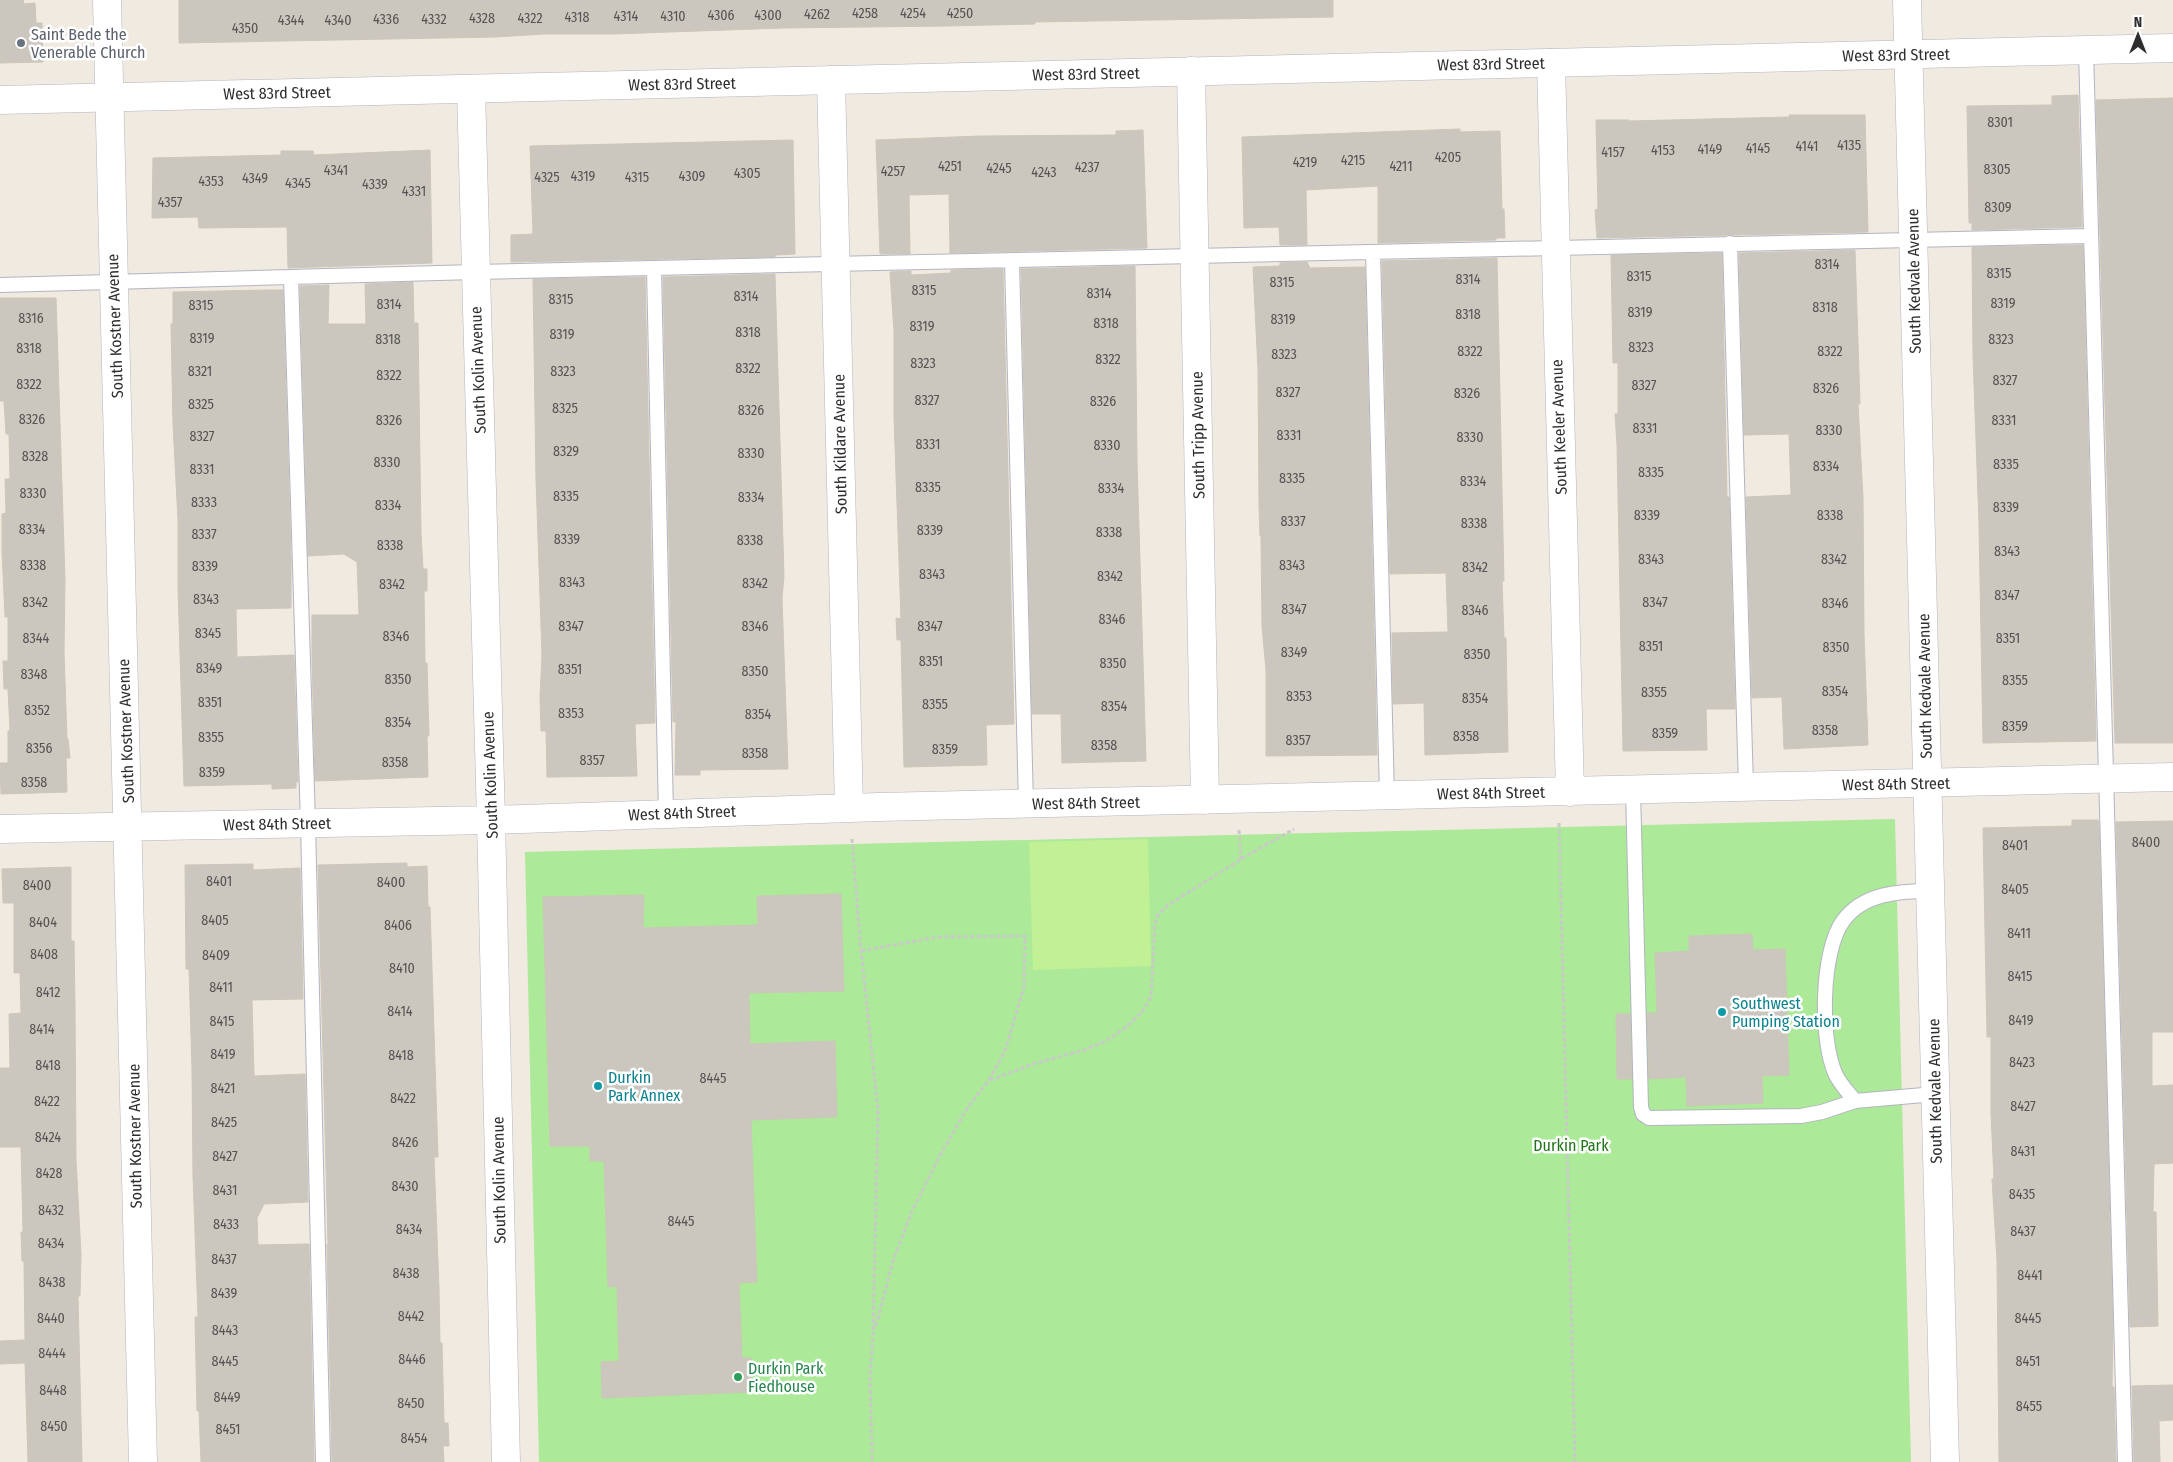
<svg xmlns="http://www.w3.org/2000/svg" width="2173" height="1462" font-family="'Fira Sans Condensed',sans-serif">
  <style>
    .green { fill: #ace999 }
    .pitch { fill: #c1f194 }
    .building { fill: #cbc7bf; stroke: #ccc7b8 }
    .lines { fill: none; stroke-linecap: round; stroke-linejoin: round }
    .service-casing { stroke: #b3b4c2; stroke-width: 16 }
    .minor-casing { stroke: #b3b4c2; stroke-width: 29 }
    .tertiary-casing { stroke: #b3b4c2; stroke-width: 29 }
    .path { stroke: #c9c9c9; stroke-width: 3; stroke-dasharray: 4 2.5; stroke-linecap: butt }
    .service { stroke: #fff; stroke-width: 14 }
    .minor { stroke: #fff; stroke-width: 28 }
    .tertiary { stroke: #fff; stroke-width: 28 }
    .worship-dot { fill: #6b7280; stroke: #fff; stroke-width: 2 }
    .culture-dot { fill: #0f9aa8; stroke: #fff; stroke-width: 2 }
    .leisure-dot { fill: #2e9e5b; stroke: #fff; stroke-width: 2 }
    .labels { text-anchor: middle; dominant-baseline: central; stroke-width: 5; stroke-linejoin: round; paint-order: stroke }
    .number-label { font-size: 14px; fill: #555452 }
    .worship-label { font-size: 16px; fill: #5b616d; stroke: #fff; text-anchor: start }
    .street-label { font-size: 16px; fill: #2e2e2e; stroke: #fff }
    .culture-label { font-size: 16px; fill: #0d838f; stroke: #fff; text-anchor: start }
    .park-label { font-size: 16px; fill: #207316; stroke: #fff }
    .leisure-label { font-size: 16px; fill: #27864d; stroke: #fff; text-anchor: start }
  </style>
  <rect width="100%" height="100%" fill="#f0eae0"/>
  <!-- green -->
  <path class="green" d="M1895 819 1911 1462H539L525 852Z"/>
  <!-- pitch -->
  <path class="pitch" d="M1148 839 1151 966 1033 970 1029 842Z"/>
  <!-- building -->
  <path class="building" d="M0 0H23L24 4 35 3 36 23H42L43 62 0 63Z
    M179 0H1333V17L1035 22V24L947 26 783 28 613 34H544L496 37 179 43Z
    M2078 95 2082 227 1972 230V223H1969L1967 106 2052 105V96Z
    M2173 98V743H2115L2096 100Z
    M1789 115H1865L1868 232 1597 238 1595 210 1598 209 1596 120H1629V121L1790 117Z
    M1460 129V132L1500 131 1502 209H1504L1505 238H1496V240L1378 243V186L1306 190 1307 245H1280L1279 227 1244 228 1242 137Z
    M1143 130 1147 248 950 253 949 194 909 195 910 254H880L876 140 981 136 1116 135V131Z
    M793 140 795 254 775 255V257L511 262V235L533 234 530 146Z
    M430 150 432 263 288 268 287 227 199 228 198 217 152 218 153 158 281 155V151H313L314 155Z
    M2083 245 2096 741 1983 743 1979 525 1973 355 1972 247Z
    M1855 250 1860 404H1858L1863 498 1864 635 1868 745 1784 749 1782 697 1752 698 1746 497 1791 495 1789 434 1744 435 1739 253Z
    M1722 253 1727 497H1729L1735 709H1706L1707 750 1623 751 1617 445 1615 414H1618V363H1613L1611 255Z
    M1497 258 1504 581H1502L1504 638H1506L1508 752 1425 755 1424 703 1393 704 1392 633 1448 632 1446 573 1390 574 1382 261Z
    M1307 262 1310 268 1365 267 1377 755 1266 756V670L1262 626 1261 536H1260L1259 506 1258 370 1253 267 1280 266V263Z
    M1135 266 1137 461 1146 761 1062 763 1061 714H1032L1021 269Z
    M1003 269 1014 724 986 725 987 765 904 767 901 640H897L896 618 901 619 894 417V331L890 272 911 271V275L951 273V270Z
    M775 274 784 576 782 598 788 769 700 770V775H675L676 722H673L663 277Z
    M645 277 655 723 635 724 637 776 547 777 546 731H541L540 697 542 655 536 479 533 279Z
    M413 282 414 323H418L421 533 423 569H427V591H424L425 663H427L429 736H427L428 777 315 781 312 655V615H359L357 562 344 554 308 556 300 286 329 285 328 324H366L365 284Z
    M265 290H283L291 557V608L236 609 237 657 294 655 298 782H296V788L272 789V784L184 786 178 587V521L173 424 171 324H173V292Z
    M0 298H56L65 580 64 652 67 739H68L70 758H66L67 792 1 794 0 763H8V731H10L8 689H4L3 661H8V617H5L2 550V514L6 513 5 479H10L9 434H6L4 401H0Z
    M2072 820H2098L2099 823 2113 1331 2112 1387H2114L2116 1462H1999L1997 1260 1992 1179H1994L1991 1114V1037H1987L1983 828 2072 826Z
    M2173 821V1032H2152V1086L2173 1085V1163L2154 1164 2153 1212H2156L2158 1326 2130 1327 2116 822Z
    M407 863V867L427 866 428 907H430L438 1157H434L439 1288 440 1343H442L444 1423H448L449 1446H443L444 1462H332L327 1244H328L318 865Z
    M253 864V870L300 868 303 999 252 1000 254 1073V1076L305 1074 308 1202 264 1204 257 1218 258 1245 309 1244 314 1462H201L199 1411H197L195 1317H198L193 1176 192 1069 189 969H186L185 865Z
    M71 867V941H74L75 1006 76 1159 81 1255 80 1296H78L82 1462H28L25 1363 0 1364V1341L25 1340 24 1261H22L21 1232H23L21 1147H0V1068H10L9 1014 21 1013 20 973H14V903H3L2 869Z
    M841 894 844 991 749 993 750 1044 835 1041 837 1117 751 1120 757 1282 739 1283 742 1358H751L752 1392 602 1398 601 1362 619 1361 617 1286 608 1287 604 1161H590V1146H550L543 897 644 895 643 928 758 925 757 896Z
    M1752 934 1753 950 1785 949 1789 1075 1762 1076 1763 1103 1687 1106 1686 1077 1649 1079 1647 1013H1657L1655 953 1689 951V936Z
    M1616 1014H1630L1632 1079H1617Z
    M2173 1385V1420L2159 1421 2160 1462H2134L2132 1386Z"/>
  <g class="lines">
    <!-- service casing -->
    <g class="service-casing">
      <path id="service" d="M2086 50 2125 1462
        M1730 243 1746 787
        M1373 252 1387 796
        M1012 261 1026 804
        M654 269 666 814
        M291 277 308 823 323 1462
        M0 285 475 272 2091 236
        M1633 790 1641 1107 1643 1114 1649 1118 1801 1116 1822 1112 1855 1101 1935 1094
        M1855 1101C1848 1092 1839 1083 1835 1073 1820 1039 1821 951 1843 921 1863 893 1900 891 1930 891"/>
    </g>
    <!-- minor casing -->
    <g class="minor-casing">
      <path id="minor" d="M107 0 143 1462
        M1907 0 1945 1462
        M1551 63 1570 792
        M1191 71 1205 800
        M831 80 849 808
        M471 89 491 820 506 1462
        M0 829 491 820 879 807 2173 777"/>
    </g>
    <!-- tertiary casing -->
    <g class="tertiary-casing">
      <path id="tertiary" d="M0 100 2173 48"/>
    </g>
    <!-- path -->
    <path class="path" d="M1559 823 1575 1462
      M1239 830 1241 859
      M852 839 860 940 878 1111 873 1334 870 1375 872 1462
      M861 951 937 937 1025 936 1024 987 1005 1051 989 1080 968 1107 939 1157 912 1211 893 1261 875 1329
      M990 1080 1036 1063 1084 1050 1106 1041 1125 1028 1142 1012 1151 997 1155 924 1158 915 1167 906 1241 859 1294 829"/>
    <!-- service -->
    <use href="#service" class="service"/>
    <!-- minor -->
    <use href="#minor" class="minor"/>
    <!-- tertiary -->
    <use href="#tertiary" class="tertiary"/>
  </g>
  <!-- markers -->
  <circle class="worship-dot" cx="21" cy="43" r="5"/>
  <g class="culture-dot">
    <circle cx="1722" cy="1012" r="5"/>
    <circle cx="598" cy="1086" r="5"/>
  </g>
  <circle class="leisure-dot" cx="738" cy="1377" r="5"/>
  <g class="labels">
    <!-- number labels -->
    <g class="number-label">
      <text x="865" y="13">4258</text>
      <text x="913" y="13">4254</text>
      <text x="960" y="13">4250</text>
      <text x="817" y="14">4262</text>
      <text x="721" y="15">4306</text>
      <text x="768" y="15">4300</text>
      <text x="626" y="16">4314</text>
      <text x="673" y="16">4310</text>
      <text x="577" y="17">4318</text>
      <text x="482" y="18">4328</text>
      <text x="530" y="18">4322</text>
      <text x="386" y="19">4336</text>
      <text x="434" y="19">4332</text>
      <text x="291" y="20">4344</text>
      <text x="338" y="20">4340</text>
      <text x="245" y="28">4350</text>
      <text x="2000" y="122">8301</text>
      <text x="1849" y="145">4135</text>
      <text x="1807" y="146">4141</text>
      <text x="1758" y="148">4145</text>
      <text x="1710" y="149">4149</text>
      <text x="1663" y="150">4153</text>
      <text x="1613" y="152">4157</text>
      <text x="1448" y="157">4205</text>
      <text x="1353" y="160">4215</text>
      <text x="1305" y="162">4219</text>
      <text x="950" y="166">4251</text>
      <text x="1401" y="166">4211</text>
      <text x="1087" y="167">4237</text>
      <text x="999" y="168">4245</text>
      <text x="1997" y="169">8305</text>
      <text x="336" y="170">4341</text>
      <text x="893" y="171">4257</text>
      <text x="1044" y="172">4243</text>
      <text x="747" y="173">4305</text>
      <text x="583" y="176">4319</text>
      <text x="692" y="176">4309</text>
      <text x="547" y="177">4325</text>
      <text x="637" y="177">4315</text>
      <text x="255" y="178">4349</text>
      <text x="211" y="181">4353</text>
      <text x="298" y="183">4345</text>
      <text x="375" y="184">4339</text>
      <text x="414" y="191">4331</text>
      <text x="170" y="202">4357</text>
      <text x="1998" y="207">8309</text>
      <text x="1827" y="264">8314</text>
      <text x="1999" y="273">8315</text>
      <text x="1639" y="276">8315</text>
      <text x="1468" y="279">8314</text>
      <text x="1282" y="282">8315</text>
      <text x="924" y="290">8315</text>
      <text x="1099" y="293">8314</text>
      <text x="746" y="296">8314</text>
      <text x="561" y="299">8315</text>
      <text x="2003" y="303">8319</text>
      <text x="389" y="304">8314</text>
      <text x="201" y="305">8315</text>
      <text x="1825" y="307">8318</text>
      <text x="1640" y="312">8319</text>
      <text x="1468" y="314">8318</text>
      <text x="31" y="318">8316</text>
      <text x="1283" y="319">8319</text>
      <text x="1106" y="323">8318</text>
      <text x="922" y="326">8319</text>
      <text x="748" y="332">8318</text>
      <text x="562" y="334">8319</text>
      <text x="202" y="338">8319</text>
      <text x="388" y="339">8318</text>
      <text x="2001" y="339">8323</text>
      <text x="1641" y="347">8323</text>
      <text x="29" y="348">8318</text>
      <text x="1470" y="351">8322</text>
      <text x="1830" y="351">8322</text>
      <text x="1284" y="354">8323</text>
      <text x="1108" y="359">8322</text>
      <text x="923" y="363">8323</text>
      <text x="748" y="368">8322</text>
      <text x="200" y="371">8321</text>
      <text x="563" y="371">8323</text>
      <text x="389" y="375">8322</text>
      <text x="2005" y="380">8327</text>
      <text x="29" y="384">8322</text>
      <text x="1644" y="385">8327</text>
      <text x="1826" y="388">8326</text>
      <text x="1288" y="392">8327</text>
      <text x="1467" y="393">8326</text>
      <text x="927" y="400">8327</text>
      <text x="1103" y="401">8326</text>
      <text x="201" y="404">8325</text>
      <text x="565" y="408">8325</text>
      <text x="751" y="410">8326</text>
      <text x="32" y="419">8326</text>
      <text x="389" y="420">8326</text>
      <text x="2004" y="420">8331</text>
      <text x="1645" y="428">8331</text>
      <text x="1829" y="430">8330</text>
      <text x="1289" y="435">8331</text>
      <text x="202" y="436">8327</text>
      <text x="1470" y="437">8330</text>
      <text x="928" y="444">8331</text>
      <text x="1107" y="445">8330</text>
      <text x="566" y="451">8329</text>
      <text x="751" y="453">8330</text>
      <text x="35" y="456">8328</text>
      <text x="387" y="462">8330</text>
      <text x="2006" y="464">8335</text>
      <text x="1826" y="466">8334</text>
      <text x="202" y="469">8331</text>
      <text x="1651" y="472">8335</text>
      <text x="1292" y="478">8335</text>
      <text x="1473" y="481">8334</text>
      <text x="928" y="487">8335</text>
      <text x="1111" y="488">8334</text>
      <text x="33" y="493">8330</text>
      <text x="566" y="496">8335</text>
      <text x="751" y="497">8334</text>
      <text x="204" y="502">8333</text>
      <text x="388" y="505">8334</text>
      <text x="2006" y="507">8339</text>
      <text x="1647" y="515">8339</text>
      <text x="1830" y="515">8338</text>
      <text x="1293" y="521">8337</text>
      <text x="1474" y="523">8338</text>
      <text x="32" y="529">8334</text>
      <text x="930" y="530">8339</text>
      <text x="1109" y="532">8338</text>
      <text x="204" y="534">8337</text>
      <text x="567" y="539">8339</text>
      <text x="750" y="540">8338</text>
      <text x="390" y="545">8338</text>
      <text x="2007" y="551">8343</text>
      <text x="1651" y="559">8343</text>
      <text x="1834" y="559">8342</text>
      <text x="33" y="565">8338</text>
      <text x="1292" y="565">8343</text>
      <text x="205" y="566">8339</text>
      <text x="1475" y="567">8342</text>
      <text x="932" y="574">8343</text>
      <text x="1110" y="576">8342</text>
      <text x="572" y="582">8343</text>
      <text x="755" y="583">8342</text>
      <text x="392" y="584">8342</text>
      <text x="2007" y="595">8347</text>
      <text x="206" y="599">8343</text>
      <text x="35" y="602">8342</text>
      <text x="1655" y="602">8347</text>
      <text x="1835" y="603">8346</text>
      <text x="1294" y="609">8347</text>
      <text x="1475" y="610">8346</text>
      <text x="1112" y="619">8346</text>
      <text x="571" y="626">8347</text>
      <text x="755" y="626">8346</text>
      <text x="930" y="626">8347</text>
      <text x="208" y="633">8345</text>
      <text x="396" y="636">8346</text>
      <text x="36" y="638">8344</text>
      <text x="2008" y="638">8351</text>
      <text x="1651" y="646">8351</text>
      <text x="1836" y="647">8350</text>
      <text x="1294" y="652">8349</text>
      <text x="1477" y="654">8350</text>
      <text x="931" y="661">8351</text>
      <text x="1113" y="663">8350</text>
      <text x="209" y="668">8349</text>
      <text x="570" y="669">8351</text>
      <text x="755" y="671">8350</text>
      <text x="34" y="674">8348</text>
      <text x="398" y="679">8350</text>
      <text x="2015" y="680">8355</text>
      <text x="1835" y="691">8354</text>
      <text x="1654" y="692">8355</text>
      <text x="1299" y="696">8353</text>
      <text x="1475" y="698">8354</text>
      <text x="210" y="702">8351</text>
      <text x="935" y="704">8355</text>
      <text x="1114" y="706">8354</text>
      <text x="37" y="710">8352</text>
      <text x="571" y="713">8353</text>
      <text x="758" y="714">8354</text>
      <text x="398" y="722">8354</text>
      <text x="2015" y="726">8359</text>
      <text x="1825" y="730">8358</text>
      <text x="1665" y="733">8359</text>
      <text x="1466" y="736">8358</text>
      <text x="211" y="737">8355</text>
      <text x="1298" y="740">8357</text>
      <text x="1104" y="745">8358</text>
      <text x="39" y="748">8356</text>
      <text x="945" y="749">8359</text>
      <text x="755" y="753">8358</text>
      <text x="592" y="760">8357</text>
      <text x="395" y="762">8358</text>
      <text x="212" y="772">8359</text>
      <text x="34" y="782">8358</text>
      <text x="2146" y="842">8400</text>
      <text x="2015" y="845">8401</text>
      <text x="219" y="881">8401</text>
      <text x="391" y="882">8400</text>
      <text x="37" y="885">8400</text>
      <text x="2015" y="889">8405</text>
      <text x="215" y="920">8405</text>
      <text x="43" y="922">8404</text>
      <text x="398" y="925">8406</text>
      <text x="2019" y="933">8411</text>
      <text x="44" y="954">8408</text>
      <text x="216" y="955">8409</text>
      <text x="402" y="968">8410</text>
      <text x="2020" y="976">8415</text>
      <text x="221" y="987">8411</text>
      <text x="48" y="992">8412</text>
      <text x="400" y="1011">8414</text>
      <text x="2021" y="1020">8419</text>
      <text x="222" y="1021">8415</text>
      <text x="42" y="1029">8414</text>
      <text x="223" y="1054">8419</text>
      <text x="401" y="1055">8418</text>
      <text x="2022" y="1062">8423</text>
      <text x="48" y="1065">8418</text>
      <text x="713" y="1078">8445</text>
      <text x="223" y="1088">8421</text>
      <text x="403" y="1098">8422</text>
      <text x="47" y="1101">8422</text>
      <text x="2023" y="1106">8427</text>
      <text x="224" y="1122">8425</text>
      <text x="48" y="1137">8424</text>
      <text x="405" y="1142">8426</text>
      <text x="2023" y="1151">8431</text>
      <text x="225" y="1156">8427</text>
      <text x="49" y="1173">8428</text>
      <text x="405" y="1186">8430</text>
      <text x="225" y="1190">8431</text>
      <text x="2022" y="1194">8435</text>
      <text x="51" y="1210">8432</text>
      <text x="681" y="1221">8445</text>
      <text x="226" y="1224">8433</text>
      <text x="409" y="1229">8434</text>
      <text x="2023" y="1231">8437</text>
      <text x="51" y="1243">8434</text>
      <text x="224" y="1259">8437</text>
      <text x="406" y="1273">8438</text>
      <text x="2030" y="1275">8441</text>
      <text x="52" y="1282">8438</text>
      <text x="224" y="1293">8439</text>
      <text x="411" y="1316">8442</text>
      <text x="51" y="1318">8440</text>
      <text x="2028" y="1318">8445</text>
      <text x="225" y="1330">8443</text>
      <text x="52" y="1353">8444</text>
      <text x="412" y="1359">8446</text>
      <text x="225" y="1361">8445</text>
      <text x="2028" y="1361">8451</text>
      <text x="53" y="1390">8448</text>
      <text x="227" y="1397">8449</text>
      <text x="411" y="1403">8450</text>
      <text x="2029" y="1406">8455</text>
      <text x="54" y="1426">8450</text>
      <text x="228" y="1429">8451</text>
      <text x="414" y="1438">8454</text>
    </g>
    <!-- worship labels -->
    <g class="worship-label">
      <text x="31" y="34">Saint Bede the<tspan x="31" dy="18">Venerable Church</tspan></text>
    </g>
    <!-- street labels -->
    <g class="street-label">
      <text transform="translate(1896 55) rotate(-1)">West 83rd Street</text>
      <text transform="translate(1491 64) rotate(-1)">West 83rd Street</text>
      <text transform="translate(1086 74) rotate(-1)">West 83rd Street</text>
      <text transform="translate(682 84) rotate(-1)">West 83rd Street</text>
      <text transform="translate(277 93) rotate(-1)">West 83rd Street</text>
      <text transform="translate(1914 281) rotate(-91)">South Kedvale Avenue</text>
      <text transform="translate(115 326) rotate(-92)">South Kostner Avenue</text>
      <text transform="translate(478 370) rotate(-92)">South Kolin Avenue</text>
      <text transform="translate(1559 427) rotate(-92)">South Keeler Avenue</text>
      <text transform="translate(1198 435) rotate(-91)">South Tripp Avenue</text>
      <text transform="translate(840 444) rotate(-91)">South Kildare Avenue</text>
      <text transform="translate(1925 686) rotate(-91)">South Kedvale Avenue</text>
      <text transform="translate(126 731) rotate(-92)">South Kostner Avenue</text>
      <text transform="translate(490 775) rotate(-92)">South Kolin Avenue</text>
      <text transform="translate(1896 784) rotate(-1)">West 84th Street</text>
      <text transform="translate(1491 793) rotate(-1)">West 84th Street</text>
      <text transform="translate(1086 803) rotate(-1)">West 84th Street</text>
      <text transform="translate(682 813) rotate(-2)">West 84th Street</text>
      <text transform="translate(277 824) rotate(-1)">West 84th Street</text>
      <text transform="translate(1935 1091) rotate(-91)">South Kedvale Avenue</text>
      <text transform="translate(135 1136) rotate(-91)">South Kostner Avenue</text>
      <text transform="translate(499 1180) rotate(-91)">South Kolin Avenue</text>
    </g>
    <!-- culture labels -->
    <g class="culture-label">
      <text x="1732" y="1003">Southwest<tspan x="1732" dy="18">Pumping Station</tspan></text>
      <text x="608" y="1077">Durkin<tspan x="608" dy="18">Park Annex</tspan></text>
    </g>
    <!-- park labels -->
    <g class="park-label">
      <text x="1571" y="1145">Durkin Park</text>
    </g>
    <!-- leisure labels -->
    <g class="leisure-label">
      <text x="748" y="1368">Durkin Park<tspan x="748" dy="18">Fiedhouse</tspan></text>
    </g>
  </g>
  <!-- north arrow -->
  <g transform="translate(2138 35)" stroke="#ffffff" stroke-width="4" paint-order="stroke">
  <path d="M0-4L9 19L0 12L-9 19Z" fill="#2e2e2e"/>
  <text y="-8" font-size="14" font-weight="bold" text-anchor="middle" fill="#2e2e2e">N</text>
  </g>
</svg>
